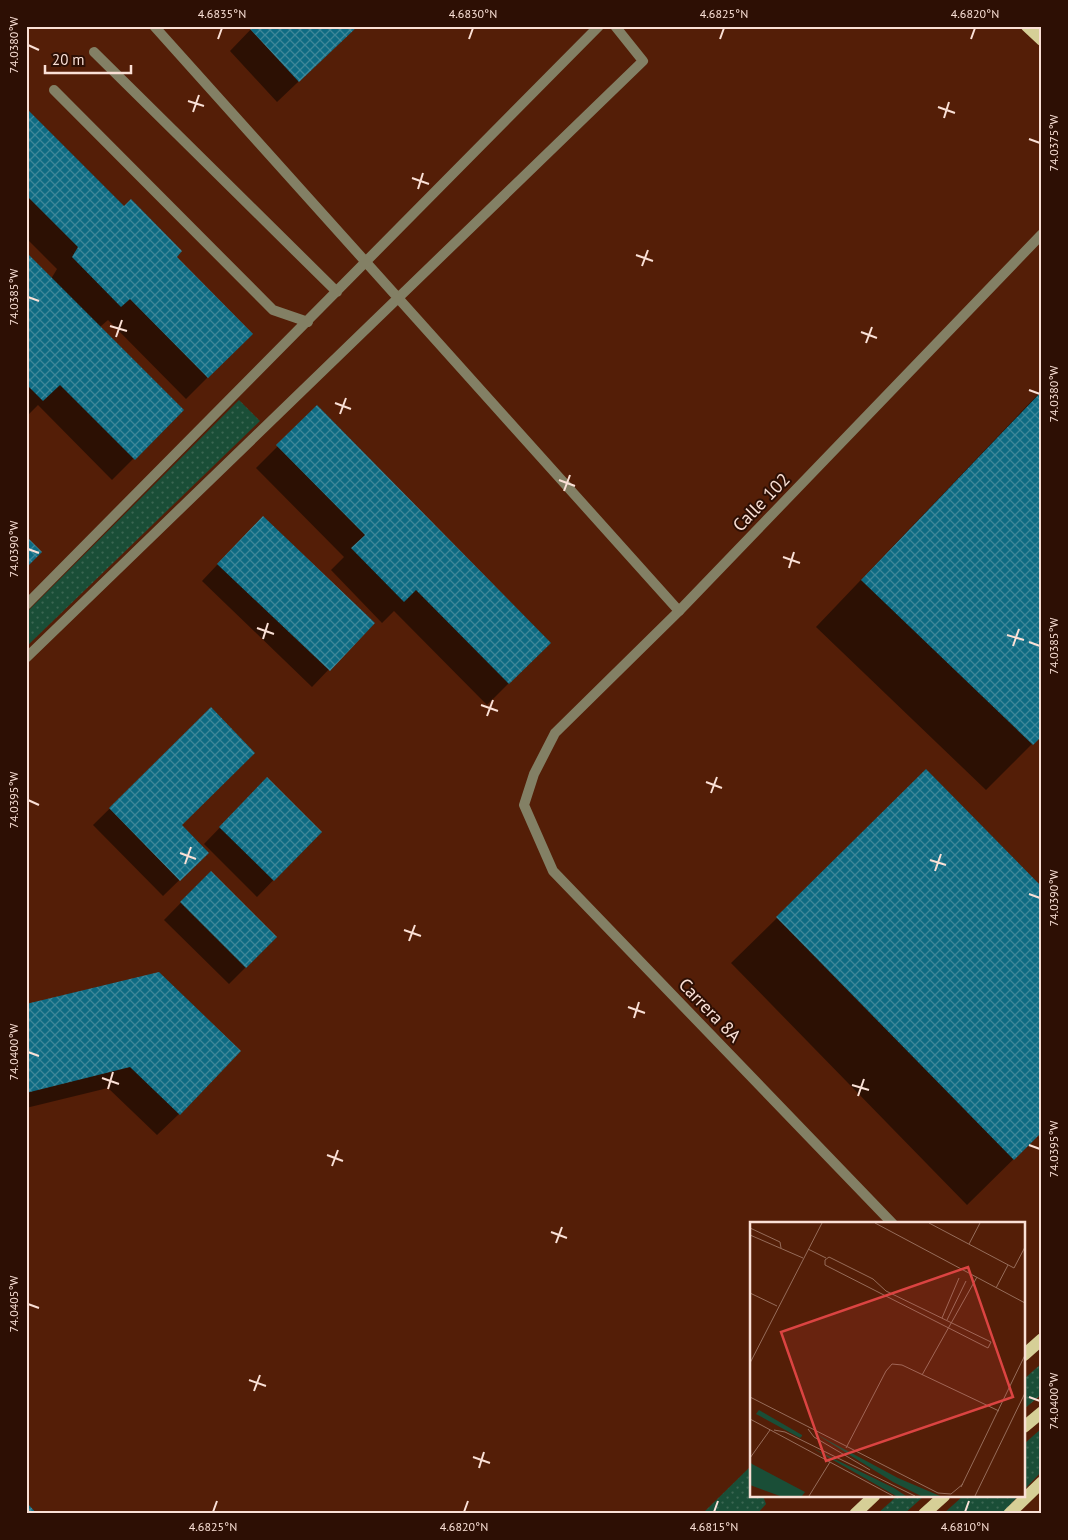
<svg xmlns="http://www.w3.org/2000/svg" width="1068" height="1540" font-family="'PT Sans',sans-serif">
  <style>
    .grass { fill: url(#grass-dots) }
    .shadow { fill: #0007 }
    .building { fill: url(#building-cross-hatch) }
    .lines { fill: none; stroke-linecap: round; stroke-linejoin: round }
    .service { stroke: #838065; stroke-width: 10 }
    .minor { stroke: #838065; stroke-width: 10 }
    .primary { stroke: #d6cf97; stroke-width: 12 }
    .ticks { fill: none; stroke: #fae0d6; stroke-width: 2 }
    .labels { text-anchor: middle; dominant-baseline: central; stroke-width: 4; stroke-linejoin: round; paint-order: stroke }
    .street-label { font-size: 18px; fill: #fae0d6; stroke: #2d0f04 }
    .inset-road { fill: none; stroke: #966c5a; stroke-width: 1 }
    .view { fill: #db4442; fill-opacity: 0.15; stroke: #db4442; stroke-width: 2.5 }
    .inset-edge { fill: none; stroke: #fae0d6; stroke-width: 2.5 }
    .neatline { fill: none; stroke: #fae0d6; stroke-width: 2 }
    .ticks-label { font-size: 12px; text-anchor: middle; fill: #fae0d6 }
  </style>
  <defs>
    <pattern id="grass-dots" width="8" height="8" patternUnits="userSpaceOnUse" patternTransform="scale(1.25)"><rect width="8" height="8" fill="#1a4e37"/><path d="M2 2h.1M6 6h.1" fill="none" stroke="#3c6753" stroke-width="1.8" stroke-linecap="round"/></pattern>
    <pattern id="building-cross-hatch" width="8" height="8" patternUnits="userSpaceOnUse" patternTransform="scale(1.25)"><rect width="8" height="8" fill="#0e6b83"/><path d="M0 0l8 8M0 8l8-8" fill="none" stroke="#3e8799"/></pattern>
  </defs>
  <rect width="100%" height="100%" fill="#541e07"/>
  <!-- grass -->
  <path class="grass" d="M239 400 260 421 26 647V613Z
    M1042 1363V1394L1024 1409V1379Z
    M1042 1428V1471L1024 1490V1444Z
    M752 1465V1496H763L766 1504 757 1514H702Z
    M897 1496H924L904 1514H877Z
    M963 1496H1018L1002 1514H943Z"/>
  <!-- shadow -->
  <path class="shadow" d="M254 26H357L277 102 230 51Z
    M26 111 251 334 186 399 108 320 100 327 182 410 112 480 38 405 26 417V254L51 279 57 269 26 238Z
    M1042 390V734L986 790 816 627Z
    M317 407 549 643 487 705 394 611 382 623 331 570 344 557 256 468Z
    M246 534 373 623 312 687 202 581Z
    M211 709 180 826 207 853 163 896 93 825Z
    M267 779 320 832 257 897 204 844Z
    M211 872 276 937 229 984 164 920Z
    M777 918 1042 1131 967 1205 731 963Z
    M159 974 179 1114 157 1135 108 1088 26 1108V1006Z"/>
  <!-- building -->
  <path class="building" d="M253 26H358L299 82 250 29Z
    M26 108 124 206 131 199 182 251 177 257 253 334 208 378 130 299 121 307 72 257 78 247 26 195Z
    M26 252 184 410 135 460 60 385 43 401 26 384Z
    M1042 391V736L1033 745 861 580Z
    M317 405 551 643 509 684 416 590 404 602 351 548 365 535 276 445Z
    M263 516 375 623 330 671 217 564Z
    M26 536 42 552 26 568Z
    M211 707 255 753 182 825 209 853 180 881 109 808Z
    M926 769 1042 887V1132L1014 1160 776 917Z
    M267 777 322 832 274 881 219 827Z
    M211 871 277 937 246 968 180 902Z
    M159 972 241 1051 180 1115 130 1067 26 1093V1004Z
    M28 1504 37 1514H26V1506Z"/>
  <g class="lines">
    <!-- service -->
    <path class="service" d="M154 26 679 611
      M94 52 337 292
      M54 90 273 310 308 322
      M26 605 599 26
      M26 658 643 61 615 26"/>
    <!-- minor -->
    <path class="minor" d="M893 1224 553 871 524 805 534 774 555 733 679 611 1042 234"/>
    <!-- primary -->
    <path class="primary" d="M1027 26 1042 40
      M1024 1355 1042 1339
      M1024 1427 1042 1412
      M855 1514 874 1496
      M924 1514 944 1496
      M1009 1514 1042 1482"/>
  </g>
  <!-- ticks -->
  <path class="ticks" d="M218 39 222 28M469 39 473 28M720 39 724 28M971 39 975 28M28 45 39 50M188 101 204 106M938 107 955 113M193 112 199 95M944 118 949 102M1029 139 1040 143M412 178 429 184M418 189 423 173M636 255 653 261M642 266 648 250M28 297 39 301M110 326 127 331M861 332 877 338M116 337 122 320M866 343 872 327M1029 390 1040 394M335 403 351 409M340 414 346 398M559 480 575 486M564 491 570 475M28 549 39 553M783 557 800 563M789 568 794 552M257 628 274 634M1007 635 1024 640M263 639 268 623M1029 642 1040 646M1013 646 1019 629M481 705 498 711M487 716 493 700M706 782 722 788M711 793 717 777M28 800 39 805M180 853 196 859M930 860 946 865M185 864 191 847M935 871 941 854M1029 894 1040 898M404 930 421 936M409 941 415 925M628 1007 645 1013M634 1018 639 1002M28 1052 39 1056M102 1078 119 1084M852 1085 869 1090M108 1089 113 1072M858 1096 864 1079M1029 1145 1040 1149M327 1155 343 1161M332 1166 338 1150M551 1232 567 1238M556 1243 562 1227M28 1304 39 1308M249 1380 266 1386M254 1391 260 1375M1029 1397 1040 1401M473 1457 490 1463M479 1468 484 1452M213 1512 217 1501M464 1512 468 1501M714 1512 718 1501M965 1512 969 1501"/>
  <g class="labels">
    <!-- street labels -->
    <g class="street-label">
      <text transform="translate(761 502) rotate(-46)">Calle 102</text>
      <text transform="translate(710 1010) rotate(46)">Carrera 8A</text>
    </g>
  </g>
  <!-- overview -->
  <g transform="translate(750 1222)">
    <rect width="275" height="275" fill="#541e07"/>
    <path d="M9 188 52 213V214L50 216 6 192ZM66 212 148 256 190 274H171L143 260ZM62 226 144 266 156 274H146Z" fill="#1a4e37"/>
    <path d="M0 240 2 242 55 270 52 274H30L0 263Z" fill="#1a4e37"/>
    <path class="inset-road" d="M125 1 275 81M179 1 264 46 275 25M0 6 30 20 31 26M0 13 53 36M219 22 230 1M58 27 76 36M79 35 123 57 136 69 241 120 238 126 75 43V38ZM246 66 258 43M0 71 27 84M192 96 209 56M197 98 216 59M0 141 72 1M172 153 227 55M0 175 188 271 201 272 213 262M0 197 143 274M58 207 64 215 120 248M24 208 35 210 165 274M96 226 136 149 142 142 152 143 249 189M0 236 20 208M211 265 275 133M59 274 80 240M225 274 275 171"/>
    <path class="view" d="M218 45 263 175 76 239 31 110Z"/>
    <rect width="275" height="275" class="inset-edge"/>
  </g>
  <!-- border -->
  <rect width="1068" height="1540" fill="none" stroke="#2d0f04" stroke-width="55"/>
  <!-- scale -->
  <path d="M45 65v8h86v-8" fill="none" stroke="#fae0d6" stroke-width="2.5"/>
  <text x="52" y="65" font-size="15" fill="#fae0d6" stroke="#2d0f04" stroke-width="4" paint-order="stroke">20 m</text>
  <rect x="28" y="28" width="1012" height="1484" class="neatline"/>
  <g class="ticks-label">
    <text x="222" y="18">4.6835°N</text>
    <text x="473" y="18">4.6830°N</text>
    <text x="724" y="18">4.6825°N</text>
    <text x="975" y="18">4.6820°N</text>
    <text transform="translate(14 45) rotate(-90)" y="4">74.0380°W</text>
    <text transform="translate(1054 143) rotate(-90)" y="4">74.0375°W</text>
    <text transform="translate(14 297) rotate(-90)" y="4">74.0385°W</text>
    <text transform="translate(1054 394) rotate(-90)" y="4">74.0380°W</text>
    <text transform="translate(14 549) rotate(-90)" y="4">74.0390°W</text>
    <text transform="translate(1054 646) rotate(-90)" y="4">74.0385°W</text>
    <text transform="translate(14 800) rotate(-90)" y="4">74.0395°W</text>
    <text transform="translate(1054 898) rotate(-90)" y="4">74.0390°W</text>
    <text transform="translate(14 1052) rotate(-90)" y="4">74.0400°W</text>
    <text transform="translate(1054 1149) rotate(-90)" y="4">74.0395°W</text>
    <text transform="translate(14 1304) rotate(-90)" y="4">74.0405°W</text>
    <text transform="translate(1054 1401) rotate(-90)" y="4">74.0400°W</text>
    <text x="213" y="1531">4.6825°N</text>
    <text x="464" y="1531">4.6820°N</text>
    <text x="714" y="1531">4.6815°N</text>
    <text x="965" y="1531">4.6810°N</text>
  </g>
</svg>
